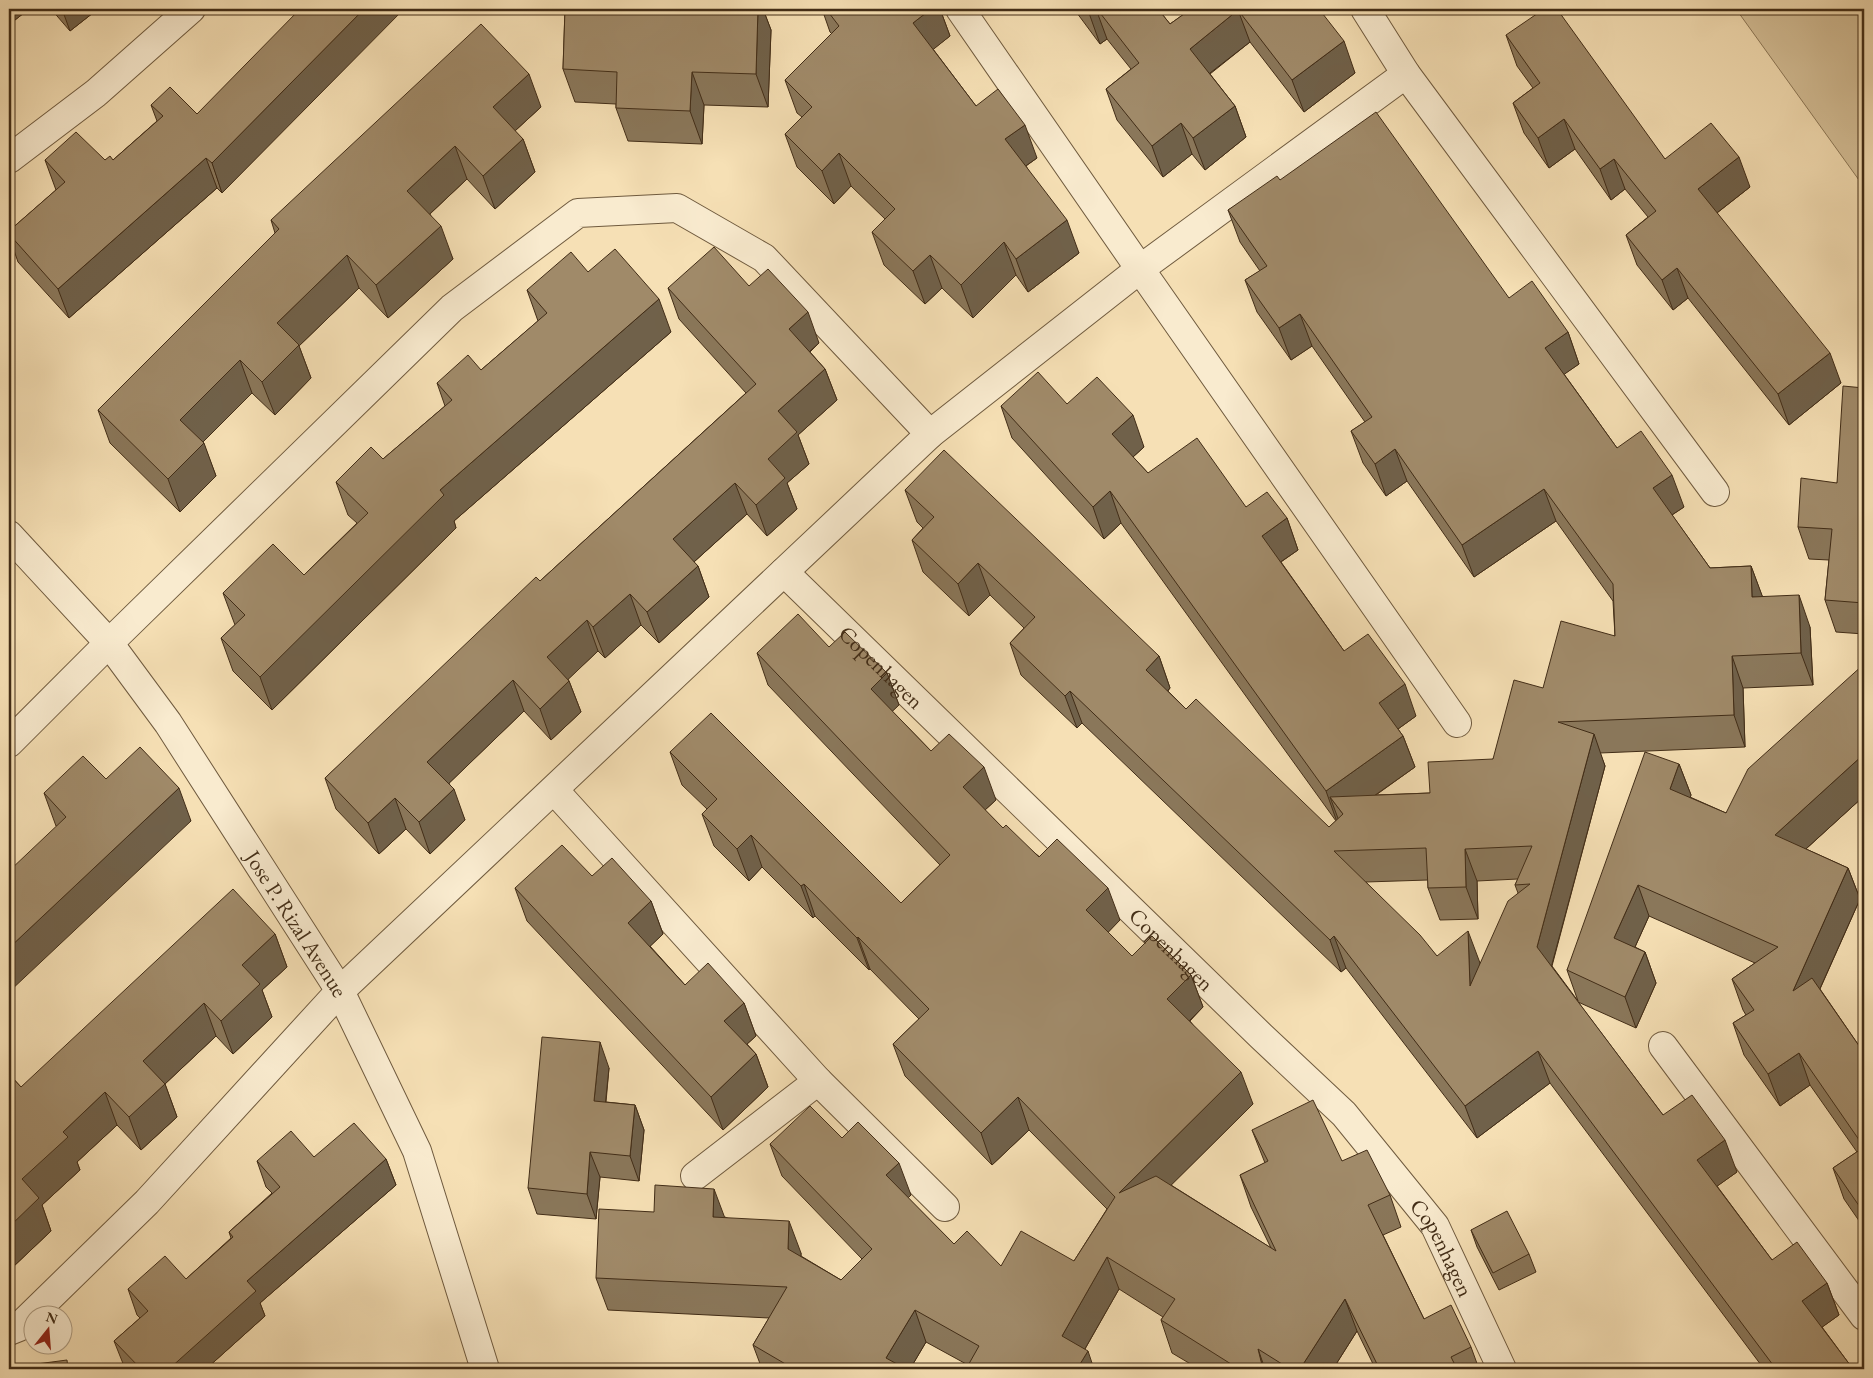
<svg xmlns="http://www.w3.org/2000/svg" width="1873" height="1378" font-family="'EB Garamond',serif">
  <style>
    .grass { fill: #d7c29a; stroke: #8c7858 }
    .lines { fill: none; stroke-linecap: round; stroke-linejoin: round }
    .minor-casing { stroke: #6f5a3e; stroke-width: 30 }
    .minor { stroke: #f9ebcf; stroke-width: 28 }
    .wall { fill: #8a775a; stroke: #422d17; fill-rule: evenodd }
    .shaded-wall { fill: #70614a; stroke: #422d17 }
    .building { fill: #a08a69; stroke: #422d17; fill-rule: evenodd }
    .labels { text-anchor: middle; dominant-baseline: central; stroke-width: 5; stroke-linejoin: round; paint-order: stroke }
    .street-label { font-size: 22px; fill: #422d17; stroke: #f9ebcf }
  </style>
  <rect width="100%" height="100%" fill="#f6e0b5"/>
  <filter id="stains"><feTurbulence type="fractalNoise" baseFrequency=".004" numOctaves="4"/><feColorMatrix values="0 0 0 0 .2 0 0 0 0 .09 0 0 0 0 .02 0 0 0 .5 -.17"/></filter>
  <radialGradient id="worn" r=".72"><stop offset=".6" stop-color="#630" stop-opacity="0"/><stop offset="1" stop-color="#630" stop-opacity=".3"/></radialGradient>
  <!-- grass -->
  <path class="grass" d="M1736 9H1864V187Z"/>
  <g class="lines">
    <!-- minor casing -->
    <g class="minor-casing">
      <g id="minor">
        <path d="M960 9 1140 269 1457 723"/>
        <path d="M1365 9 1406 74 1715 492"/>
        <path d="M9 159 96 93 191 9"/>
        <path id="s1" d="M9 535 109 643 168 723 340 991 417 1151 485 1369"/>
        <path id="s2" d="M784 572 1261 1036 1344 1114 1435 1226 1502 1369"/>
        <path d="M9 743 109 643 452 308 578 213 677 208 764 258 930 434"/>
        <path d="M554 790 818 1081 695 1176"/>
        <path d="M1663 1046 1864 1316"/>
        <path d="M818 1081 945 1207"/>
        <path d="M9 1331 19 1327 147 1202 340 991 930 434 1140 269 1406 74"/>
      </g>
    </g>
    <!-- minor -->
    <use href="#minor" class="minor"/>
  </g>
  <!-- wall -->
  <path class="wall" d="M9 9H29L15 20 9 13Z
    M51 9H98L70 31Z
    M565 9H763L771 30 768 107 704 105 702 144 628 141 616 108V104L575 102 563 69Z
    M822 9H940L950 36 933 49 976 106 1037 158 1026 166 1079 253 1028 292 1016 275 973 318 942 288 925 304 884 265 872 232 885 219 851 186 834 204 797 167 785 134 802 117 797 113 785 80 832 34 830 32Z
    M1074 9H1158L1170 24 1191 9H1319L1355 73 1304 112 1250 42 1210 74 1235 106 1246 137 1205 170 1192 154 1163 177 1117 120 1106 89 1131 69 1107 39 1100 44Z
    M1506 35 1665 159 1750 187 1717 213 1841 383 1789 425 1688 298 1673 310 1637 265 1626 235 1648 217 1625 189 1611 200 1575 149 1549 168 1524 133 1513 103 1533 88 1517 66Z
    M151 105 197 114 222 193 217 188 69 318 18 262 9 236V231L56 190 45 160H113L157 121Z
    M541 107 515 131 523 139 535 172 495 209 467 179 430 214 453 259 388 318 359 288 299 346 311 378 275 415 252 393 203 442 216 476 180 512 110 443 98 410 275 233 271 220Z
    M1280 180 1509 298 1568 332 1579 364 1564 374 1617 448 1684 507 1672 515 1710 568 1751 566 1762 596 1810 627 1813 685 1743 688 1745 747 1600 753 1605 766 1552 966 1578 1001 1567 970 1679 764 1691 795 1690 797 1726 813 1864 664V796L1806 849 1848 868 1860 899 1820 989 1864 1053V1228L1844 1199 1833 1168 1857 1152 1810 1085 1780 1106 1744 1055 1733 1023 1746 1015 1743 1010 1732 979 1755 963 1649 916 1635 947 1645 952 1656 983 1636 1028 1578 1002 1663 1115 1737 1172 1717 1186 1772 1260 1827 1283 1839 1315 1822 1327 1853 1369H1764L1550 1083 1477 1138 1346 968 1341 972 1082 723 1077 728 1021 675 1010 643 1024 628 990 595 969 616 923 572 912 540 923 528 917 522 905 490 1159 656 1170 688 1168 691 1186 709 1329 827 1336 821 1121 523 1104 539 1012 438 1001 406 1067 404 1144 447 1133 457 1148 473 1246 507 1287 518 1298 550 1281 562 1344 651 1416 716 1398 729 1403 736 1415 767 1376 795 1430 793 1493 759 1543 688 1615 636 1613 601 1556 521 1474 577 1407 481 1386 496 1363 463 1351 431 1365 422 1312 346 1291 360 1257 312 1245 280 1260 271 1240 242 1228 210ZM1518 879 1515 885 1518 893 1480 965V963L1437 956 1366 882 1428 880V888L1440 920 1478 919 1477 881Z
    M588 272 671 332 454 521 456 528 272 710 233 671 221 638 235 625 223 593 304 575 357 523 348 515 336 482 383 459 445 406 437 383 481 370 538 321 527 290Z
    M749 286 819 343 810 352 825 369 837 400 798 435 809 464 787 483 797 509 767 536 747 514 694 562 698 566 709 597 659 643 641 625 605 658 598 651 568 679 569 681 581 712 551 740 524 711 449 783 465 820 430 854 406 829 379 854 336 809 325 778 540 581 746 393 679 319 668 288Z
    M1864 388V634L1836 632 1825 600 1829 560 1809 559 1798 527 1837 483Z
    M829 647 887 673 899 705 892 711 931 751 996 800 985 810 1003 828 1120 920 1108 932 1132 956 1191 975 1203 1007 1190 1021 1253 1104 1171 1185 1271 1248 1251 1207 1240 1175 1265 1163 1252 1130 1342 1161 1390 1195 1401 1227 1383 1235 1424 1319 1471 1347 1479 1369H1372L1375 1368 1357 1331 1333 1369H1199L1172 1353 1161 1320 1163 1317 1119 1289 1085 1349 968 1365 926 1342 910 1369H762L753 1345 769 1318 608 1310 596 1278 725 1217 801 1253V1256L841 1280 862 1259 782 1176 770 1144 842 1138 911 1195 908 1198 954 1244 1001 1266 1074 1261 1107 1209 1029 1130 992 1165 905 1076 893 1044 919 1019 870 969 869 970 815 916 813 918 762 867 749 881 714 846 702 814 707 809 682 785 670 752 901 903 940 865 768 685 757 653Z
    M106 779 191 821 56 826 44 793Z
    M592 876 651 901 663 934 650 946 685 985 744 1003 756 1036 747 1044 756 1054 768 1087 723 1130 527 921 515 888Z
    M275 934 287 967 262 990 272 1017 233 1054 216 1036 165 1084 177 1117 141 1150 117 1125 77 1162 80 1170 42 1205 51 1231 13 1267 9 1263V1074L21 1087Z
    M609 1068 606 1102 635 1105 644 1130 639 1181 600 1177 596 1219 537 1214 528 1188Z
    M314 1157 386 1159 396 1185 260 1303 265 1316 206 1369H127L124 1366 114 1341 140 1318 137 1315 128 1289 186 1279 231 1238 229 1232 272 1193 266 1187 257 1161Z
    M1471 1230 1529 1254 1536 1272 1499 1290 1477 1247Z"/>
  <!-- shaded-wall -->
  <path class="shaded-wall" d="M11 9H29L15 20Z
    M62 9H98L70 31Z
    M364 9H404L222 193 212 163Z
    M758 9H763L771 30 768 107 756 74Z
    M931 9H940L950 36 925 56 913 23Z
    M1094 9H1096L1107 39 1100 44 1089 13Z
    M1238 10 1250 42 1201 80 1190 49Z
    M1344 41 1355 73 1304 112 1292 80Z
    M692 72 704 105 702 144 690 111Z
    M529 74 541 107 505 140 493 107Z
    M1235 106 1246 137 1205 170 1193 138Z
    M1564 119 1575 149 1549 168 1538 138Z
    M1181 123 1192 154 1163 177 1152 146Z
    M1025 125 1037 158 1017 172 1005 139Z
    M523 139 535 172 495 209 483 176Z
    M455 146 467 179 419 224 407 191Z
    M839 153 851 186 834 204 822 171Z
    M1739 157 1750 187 1709 219 1698 189Z
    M206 158 217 188 69 318 58 289Z
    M1614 159 1625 189 1611 200 1600 169Z
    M1067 220 1079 253 1028 292 1016 259Z
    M441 226 453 259 388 318 376 285Z
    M1004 242 1016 275 973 318 961 285Z
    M347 255 359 288 299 346 311 378 275 415 262 382 277 323Z
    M930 255 942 288 925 304 913 271Z
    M1677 268 1688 298 1673 310 1662 280Z
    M659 299 671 332 454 521 456 528 272 710 260 677 440 490Z
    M808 312 819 343 800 360 789 329Z
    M1300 314 1312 346 1291 360 1279 328Z
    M1568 332 1579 364 1556 380 1545 348Z
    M1830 353 1841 383 1789 425 1778 394Z
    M240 360 252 393 192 453 180 420Z
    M825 369 837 400 798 435 809 464 787 483 797 509 767 536 756 505 768 459 778 411Z
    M1133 415 1144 447 1123 466 1112 434Z
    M204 443 216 476 180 512 168 479Z
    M1395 449 1407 481 1386 496 1375 464Z
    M1672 475 1684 507 1664 520 1653 488Z
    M735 483 747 514 685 570 673 539Z
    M1544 489 1556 521 1474 577 1462 545Z
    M1110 491 1121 523 1104 539 1093 507Z
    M1287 518 1298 550 1273 567 1262 536Z
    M978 563 990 595 969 616 958 584Z
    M698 566 709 597 659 643 647 612Z
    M1751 566 1763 598 1752 597Z
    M630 594 641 625 605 658 593 627Z
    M1799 595 1810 627 1813 685 1801 653Z
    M587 620 598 651 558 689 547 657Z
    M1159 656 1170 688 1157 702 1146 670Z
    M1732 656 1743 688 1745 747 1734 715Z
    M887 673 899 705 882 721 871 689Z
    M513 680 524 711 439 793 427 762Z
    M569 681 581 712 551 740 540 709Z
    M1405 684 1416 716 1391 734 1379 703Z
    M1070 691 1082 723 1077 728 1065 696Z
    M1594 734 1605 766 1548 979 1537 947Z
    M1403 736 1415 767 1344 817 1343 814 1330 797 1339 821 1337 822 1326 791Z
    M1864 754V796L1786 867 1775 835Z
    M1679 764 1691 795 1682 820 1670 789Z
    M984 767 996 800 975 819 963 787Z
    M179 788 191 821 9 992V948Z
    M454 789 465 820 430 854 419 822Z
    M395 798 406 829 379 854 368 823Z
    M751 835 762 867 749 881 737 849Z
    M1465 849 1477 881 1478 919 1466 887Z
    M1848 868 1860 899 1805 1022 1793 991Z
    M804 884 815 916 813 918 801 886Z
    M1638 885 1649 916 1625 969 1614 938Z
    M1108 888 1120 920 1098 943 1086 910Z
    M651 901 663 934 640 956 628 923Z
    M1468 931 1480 963 1482 1018 1470 986Z
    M275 934 287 967 262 990 272 1017 233 1054 221 1021 242 965Z
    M1334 936 1346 968 1341 972 1330 940Z
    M858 937 870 969 869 970 857 938Z
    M1645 952 1656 983 1636 1028 1625 997Z
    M1191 975 1203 1007 1179 1031 1167 999Z
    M204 1003 216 1036 165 1084 177 1117 141 1150 129 1117 143 1061Z
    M744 1003 756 1036 736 1054 724 1021Z
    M600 1042 609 1068 603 1126 594 1101Z
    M1538 1051 1550 1083 1477 1138 1465 1106Z
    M1799 1053 1810 1085 1780 1106 1768 1074Z
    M756 1054 768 1087 723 1130 711 1097Z
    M1241 1072 1253 1104 1131 1225 1119 1193Z
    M105 1092 117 1125 77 1162 80 1170 42 1205 51 1231 13 1267 9 1257V1227L22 1179 63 1132Z
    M1018 1097 1029 1130 992 1165 981 1133Z
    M635 1105 644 1130 639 1181 630 1156Z
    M1725 1140 1737 1172 1709 1192 1697 1160Z
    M590 1152 600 1177 596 1219 587 1194Z
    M386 1159 396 1185 260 1303 265 1316 206 1369H169L247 1281Z
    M899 1163 911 1195 898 1208 886 1175Z
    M714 1189 726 1221 713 1217Z
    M789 1221 801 1253 800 1281 788 1249Z
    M1107 1257 1119 1289 1074 1368 1062 1336Z
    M1827 1283 1839 1315 1814 1333 1802 1301Z
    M1345 1299 1357 1331 1333 1369H1300Z
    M915 1310 926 1342 910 1369H891L886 1358Z
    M1258 1349 1265 1369H1263Z
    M1088 1351 1094 1369H1077Z"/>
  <!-- building -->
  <path class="building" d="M300 9H364L212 163 206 158 58 289 9 234V231L65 182 45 160 76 132 105 160 110 156 113 160 163 116 151 105 170 87 197 114Z
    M565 9H758L756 74 692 72 690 111 616 108 617 72 563 69Z
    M826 9H931L913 23 976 106 998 89 1025 125 1005 139 1067 220 1016 259 1004 242 961 285 930 255 913 271 872 232 895 209 839 153 822 171 785 134 812 107 785 80 839 26Z
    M1086 9H1094L1089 13Z
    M1097 9H1158L1170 24 1191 9H1319L1344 41 1292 80 1238 10 1190 49 1235 106 1193 138 1181 123 1152 146 1106 89 1139 63Z
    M1544 9H1557L1665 159 1711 123 1739 157 1698 189 1830 353 1778 394 1677 268 1662 280 1626 235 1656 211 1614 159 1600 169 1564 119 1538 138 1513 103 1540 83 1506 35Z
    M481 24 529 74 493 107 523 139 483 176 455 146 407 191 441 226 376 285 347 255 277 323 299 345 262 382 240 360 180 420 204 443 168 479 98 410 279 229 271 220Z
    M1376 112 1509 298 1532 281 1568 332 1545 348 1617 448 1641 431 1672 475 1653 488 1710 568 1751 566 1752 597 1799 595 1801 653 1732 656 1734 715 1558 722 1594 734 1537 947 1663 1115 1692 1095 1725 1140 1697 1160 1772 1260 1797 1242 1827 1283 1802 1301 1853 1369H1776L1538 1051 1465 1106 1334 936 1330 940 1070 691 1065 696 1010 643 1035 617 978 563 958 584 912 540 934 517 905 490 944 450 1159 656 1146 670 1186 709 1196 699 1329 827 1343 814 1330 797 1430 793 1428 762 1493 759 1514 680 1543 688 1561 621 1615 636 1613 584 1544 489 1462 545 1395 449 1375 464 1351 431 1372 417 1300 314 1279 328 1245 280 1267 266 1228 210 1277 176 1280 180ZM1532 846 1515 885 1530 884 1508 901 1470 986 1468 931 1437 956 1420 935 1334 851 1426 848 1428 888 1466 887 1465 849Z
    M714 247 749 286 768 269 808 312 789 329 825 369 778 411 797 432 768 459 785 478 756 505 735 483 673 539 698 566 647 612 630 594 593 627 587 620 547 657 569 681 540 709 513 680 427 762 454 789 419 822 395 798 368 823 325 778 536 577 540 581 756 384 668 288Z
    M615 249 659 299 440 490 444 495 260 677 221 638 245 615 223 593 273 544 304 575 368 513 336 482 371 447 383 459 452 400 437 383 468 355 481 370 547 313 527 290 571 252 588 272Z
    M1038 372 1067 404 1097 377 1133 415 1112 434 1148 473 1197 438 1246 507 1267 492 1287 518 1262 536 1344 651 1368 634 1405 684 1379 703 1403 736 1326 791 1110 491 1093 507 1001 406Z
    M1843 386 1864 388V603L1825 600 1832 529 1798 527 1801 478 1837 483Z
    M798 614 829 647 845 632 887 673 871 689 931 751 949 734 984 767 963 787 1003 828 1006 825 1039 857 1057 839 1108 888 1086 910 1132 956 1152 936 1191 975 1167 999 1241 1072 1119 1193 1156 1176 1276 1251 1240 1175 1268 1161 1252 1130 1313 1100 1342 1161 1367 1150 1390 1195 1368 1205 1424 1319 1451 1305 1471 1347 1451 1357 1457 1369H1372L1378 1366 1345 1299 1300 1369H1290L1258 1349 1263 1369H1210L1231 1364 1161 1320 1175 1299 1107 1257 1062 1336 1088 1351 1077 1369H966L979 1346 915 1310 886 1358 906 1369H794L753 1345 787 1287 596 1278 599 1209 654 1212 655 1185 714 1189 713 1217 789 1221 788 1249 841 1280 872 1249 770 1144 810 1106 842 1138 858 1122 899 1163 886 1175 954 1244 967 1231 1001 1266 1021 1231 1074 1261 1115 1197 1018 1097 981 1133 893 1044 929 1009 858 937 857 938 804 884 801 886 751 835 737 849 702 814 717 799 670 752 711 713 901 903 950 855 757 653Z
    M1864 664V754L1775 835 1848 868 1793 991 1812 978 1864 1053V1213L1833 1168 1864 1147 1799 1053 1768 1074 1733 1023 1754 1010 1732 979 1778 947 1638 885 1614 938 1645 952 1625 997 1567 970 1645 752 1679 764 1670 789 1726 813 1748 769Z
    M140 747 179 788 9 948V871L66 817 44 793 83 756 106 779Z
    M562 845 592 876 612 858 651 901 628 923 685 985 708 963 744 1003 724 1021 756 1054 711 1097 515 888Z
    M233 889 275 934 242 965 260 984 221 1021 204 1003 143 1061 165 1084 129 1117 105 1092 63 1132 68 1137 22 1179 39 1198 9 1227V1074L21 1087Z
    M542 1037 600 1042 594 1101 635 1105 630 1156 590 1152 587 1194 528 1188Z
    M354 1123 386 1159 247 1281 256 1291 169 1369H141L114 1341 148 1311 128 1289 165 1256 186 1279 233 1237 229 1232 280 1187 257 1161 291 1131 314 1157Z
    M1507 1211 1529 1254 1493 1273 1471 1230Z
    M67 1360 68 1369H15L14 1367Z"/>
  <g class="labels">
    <!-- street labels -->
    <g class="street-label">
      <text stroke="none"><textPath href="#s2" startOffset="136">Copenhagen</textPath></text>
      <text stroke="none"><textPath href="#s1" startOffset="485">Jose P. Rizal Avenue</textPath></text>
      <text stroke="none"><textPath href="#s2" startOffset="541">Copenhagen</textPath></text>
      <text stroke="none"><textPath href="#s2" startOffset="946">Copenhagen</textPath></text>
    </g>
  </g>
  <!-- margin -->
  <rect width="1873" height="1378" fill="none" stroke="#f6e0b5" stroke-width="30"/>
  <rect x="10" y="10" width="1853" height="1358" fill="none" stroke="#422d17" stroke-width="2.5"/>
  <rect x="15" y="15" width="1843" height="1348" fill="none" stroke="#422d17"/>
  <!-- north arrow -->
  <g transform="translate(48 1330) rotate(17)"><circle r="24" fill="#f9ebcf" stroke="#b09f85"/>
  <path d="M0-4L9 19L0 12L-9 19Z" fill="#8f2418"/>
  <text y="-8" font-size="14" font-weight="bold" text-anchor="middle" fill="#422d17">N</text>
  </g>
  <rect width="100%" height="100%" filter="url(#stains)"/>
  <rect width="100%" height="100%" fill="url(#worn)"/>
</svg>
